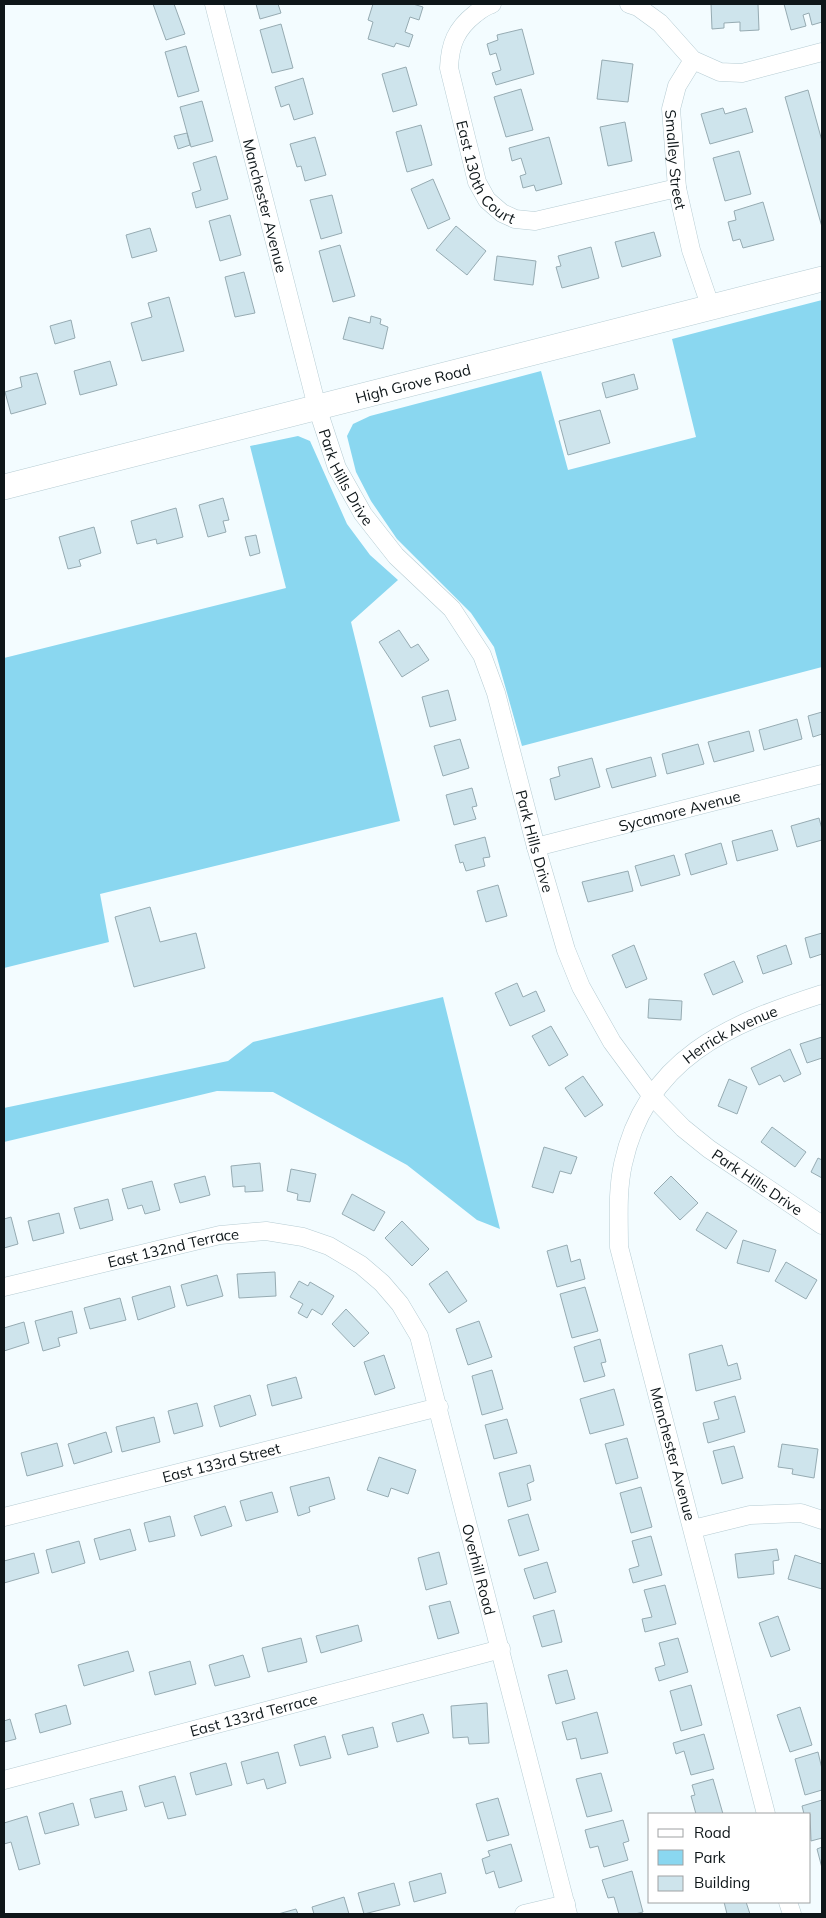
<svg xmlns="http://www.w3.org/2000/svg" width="826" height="1918" font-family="Mulish,sans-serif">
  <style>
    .green { fill: #8ad7f0 }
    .building { fill: #cee4ec; stroke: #96abb2 }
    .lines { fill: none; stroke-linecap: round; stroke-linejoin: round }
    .minor-casing { stroke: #b6ccd3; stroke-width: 19 }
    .secondary-casing { stroke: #b6ccd3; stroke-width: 26 }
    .minor { stroke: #fff; stroke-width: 18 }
    .secondary { stroke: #fff; stroke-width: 25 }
    .labels { text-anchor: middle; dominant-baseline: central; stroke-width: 4.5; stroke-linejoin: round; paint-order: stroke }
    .street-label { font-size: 15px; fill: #0e1619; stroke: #fff }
  </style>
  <rect width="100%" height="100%" fill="#f3fcff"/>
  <!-- green -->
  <path class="green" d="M822 300V667L522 746 494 647 471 613 397 539 371 501 356 472 347 436 353 424 370 416 541 371 568 470 696 437 672 339Z
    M298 436 310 441 347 524 370 555 398 580 351 622 400 821 100 894 109 942 4 968V658L286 588 250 446Z
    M443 997 500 1229 477 1220 407 1165 273 1092 217 1091 4 1142V1108L228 1061 253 1042Z"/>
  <!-- building -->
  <path class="building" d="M153 4H174L185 34 166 40Z
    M256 4H278L281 13 260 19Z
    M373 4H413L423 7 419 20 410 17 405 32 413 35 409 47 396 43 394 47 368 39 373 22 368 20Z
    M711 4H758L759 30 740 31V22L724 23V28L712 29Z
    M784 4H822V22L812 25 809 13 803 15 806 26 791 30Z
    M281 24 293 68 272 73 260 30Z
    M522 29 534 74 496 85 492 73 501 70 496 53 490 55 487 44 498 40 497 35Z
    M186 46 199 91 178 97 165 52Z
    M602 60 633 64 628 102 597 99Z
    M406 67 417 105 393 112 382 74Z
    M303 78 313 114 294 120 289 104 281 107 275 87Z
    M521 89 533 130 506 137 494 97Z
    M808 90 822 141V227L785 97Z
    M202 101 213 141 191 147 180 107Z
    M723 108 725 114 746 108 753 132 710 144 701 114Z
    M625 122 632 161 608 166 600 127Z
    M421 125 432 165 407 172 396 132Z
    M187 133 190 145 178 149 174 136Z
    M315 137 326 175 305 181 301 166 297 167 290 144Z
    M549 137 562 184 536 191 534 185 523 188 520 176 526 174 521 158 512 161 509 148Z
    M739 151 751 194 725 201 713 158Z
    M216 156 228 199 196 208 192 193 201 190 193 163Z
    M433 179 450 219 428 229 411 189Z
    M332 195 342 233 321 239 310 200Z
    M763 202 774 240 743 248 740 239 733 241 728 222 736 220 734 211Z
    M230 215 241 255 220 261 209 221Z
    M456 226 486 251 467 275 436 250Z
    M150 228 157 251 132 258 126 235Z
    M654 232 661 256 622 267 615 242Z
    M340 245 355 296 333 302 319 251Z
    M591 247 599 278 562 288 556 267 561 266 558 256Z
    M497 256 536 261 533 285 494 280Z
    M244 272 255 313 235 317 225 277Z
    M169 297 184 351 142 361 131 323 152 317 148 303Z
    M371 316 381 319 380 324 388 327 383 349 343 339 349 317 370 323Z
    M71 320 75 338 55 344 50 326Z
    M110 361 117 385 80 395 74 371Z
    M37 373 46 404 11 414 5 392 22 387 20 377Z
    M634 374 638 389 606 398 602 383Z
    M600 410 610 443 568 455 559 421Z
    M223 498 229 520 223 521 226 532 208 537 199 505Z
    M176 508 183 537 157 544 156 539 137 544 131 521Z
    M94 527 101 553 79 560 81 566 68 569 59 537Z
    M256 535 260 553 250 556 245 537Z
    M399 630 411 648 418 644 429 660 402 677 379 642Z
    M448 690 456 720 430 727 422 697Z
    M822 712V734L813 737 808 716Z
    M797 719 802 739 764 750 759 730Z
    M749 731 754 751 714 762 708 742Z
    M460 739 469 768 443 776 434 746Z
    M698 744 704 764 667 774 662 754Z
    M651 757 656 776 612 788 606 769Z
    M592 758 600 787 555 800 550 779 560 776 558 767Z
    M472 788 477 806 472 807 476 819 454 825 446 795Z
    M819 818 822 829V840L797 847 791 826Z
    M772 830 778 850 737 861 732 841Z
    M485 837 490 857 483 858 485 866 466 871 463 862 460 863 455 845Z
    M721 843 727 864 691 875 685 854Z
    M674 855 680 875 641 886 635 866Z
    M628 871 633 891 588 902 582 882Z
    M498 885 507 916 486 922 477 891Z
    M150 907 160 942 196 933 205 968 134 987 115 917Z
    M822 933V954L810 958 805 938Z
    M634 945 647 979 626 988 612 955Z
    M786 945 792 964 763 974 757 956Z
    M734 961 743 982 713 995 704 974Z
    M517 983 523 997 536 991 545 1011 510 1026 495 993Z
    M649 999 682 1001 681 1020 648 1018Z
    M551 1026 568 1055 549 1066 532 1036Z
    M822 1037V1058L807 1063 800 1044Z
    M790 1049 801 1074 784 1082 780 1075 759 1085 751 1068Z
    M583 1076 603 1105 585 1117 565 1088Z
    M729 1079 747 1087 737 1114 718 1106Z
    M772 1127 806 1152 795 1167 761 1142Z
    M544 1147 577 1157 571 1174 560 1171 553 1193 532 1187Z
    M818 1158 822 1160V1178L811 1172Z
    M260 1163 263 1191 245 1192V1186L233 1187 231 1166Z
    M291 1169 316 1174 310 1202 297 1200 298 1194 287 1191Z
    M205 1176 210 1195 180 1203 174 1184Z
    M671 1176 698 1203 680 1220 654 1193Z
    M152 1181 160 1210 145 1214 142 1205 128 1209 122 1189Z
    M352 1194 385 1212 374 1231 342 1214Z
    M108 1199 113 1220 80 1229 74 1208Z
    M707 1212 737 1231 726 1249 696 1230Z
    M59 1213 64 1233 33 1241 28 1221Z
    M11 1217 18 1244 4 1248V1219Z
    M402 1221 429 1249 412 1266 385 1238Z
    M743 1240 776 1250 769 1272 737 1263Z
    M567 1245 571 1262 580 1259 585 1279 557 1287 547 1251Z
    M786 1262 817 1280 806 1299 775 1281Z
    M447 1271 467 1301 449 1313 429 1284Z
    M275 1272 276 1296 239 1298 237 1274Z
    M217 1275 223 1296 187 1306 181 1285Z
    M299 1281 308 1286 310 1282 334 1296 322 1315 312 1309 307 1318 298 1313 303 1304 290 1297Z
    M170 1286 175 1307 138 1320 132 1297Z
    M585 1287 598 1331 572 1338 560 1294Z
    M120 1298 126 1320 90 1329 84 1308Z
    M346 1309 369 1333 354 1347 332 1324Z
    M72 1311 77 1333 58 1338 60 1346 43 1351 35 1321Z
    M479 1321 492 1357 468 1365 456 1329Z
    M24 1322 29 1343 4 1351V1328Z
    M600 1339 606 1362 601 1363 605 1376 584 1382 574 1347Z
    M722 1345 728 1366 737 1363 741 1379 696 1391 689 1354Z
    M384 1355 395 1388 375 1395 364 1362Z
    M492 1370 503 1409 482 1415 472 1376Z
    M296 1377 302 1398 272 1406 267 1385Z
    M614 1389 624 1425 590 1434 580 1399Z
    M250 1395 256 1415 220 1427 214 1406Z
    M735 1396 745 1432 708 1443 703 1423 719 1419 714 1402Z
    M197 1403 203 1426 174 1434 168 1411Z
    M154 1417 160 1442 122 1452 116 1427Z
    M507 1419 517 1453 494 1459 485 1425Z
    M106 1432 112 1452 74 1464 68 1444Z
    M627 1438 638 1478 616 1484 605 1444Z
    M57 1443 63 1466 27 1476 21 1453Z
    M782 1444 818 1449 814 1478 792 1474 793 1469 778 1467Z
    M734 1446 743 1478 722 1484 713 1451Z
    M379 1457 416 1470 408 1494 391 1488 388 1497 367 1490Z
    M530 1465 534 1481 527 1484 531 1500 508 1507 499 1473Z
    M329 1477 335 1499 309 1507 310 1512 298 1516 290 1487Z
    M641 1487 652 1527 631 1533 620 1493Z
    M272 1492 278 1512 246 1521 240 1501Z
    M225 1506 232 1526 201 1536 194 1516Z
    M528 1514 539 1550 519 1556 508 1520Z
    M170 1516 175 1536 149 1542 144 1523Z
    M130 1529 136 1550 100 1560 94 1539Z
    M651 1536 662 1575 633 1583 629 1569 639 1566 632 1541Z
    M79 1541 85 1563 52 1573 46 1550Z
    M777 1549 779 1560 773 1561 774 1574 738 1578 735 1554Z
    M439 1552 447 1584 426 1590 418 1558Z
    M34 1553 39 1573 4 1583V1561Z
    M795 1555 822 1564V1589L788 1579Z
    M547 1562 556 1592 534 1599 524 1569Z
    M665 1585 676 1624 645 1632 642 1619 652 1617 644 1590Z
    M450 1601 459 1633 438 1639 429 1606Z
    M554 1610 562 1642 542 1647 533 1616Z
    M778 1616 790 1650 771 1657 759 1623Z
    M358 1625 362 1641 321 1653 316 1636Z
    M301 1638 307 1662 268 1672 262 1648Z
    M678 1638 688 1672 659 1681 655 1668 665 1665 659 1643Z
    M128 1651 134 1671 84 1686 78 1665Z
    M243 1655 250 1677 215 1686 209 1665Z
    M190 1661 196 1684 155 1695 149 1672Z
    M567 1670 575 1699 556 1704 548 1675Z
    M691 1685 702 1725 681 1731 670 1691Z
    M487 1703 489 1743 469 1744 468 1737 453 1738 451 1706Z
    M66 1705 71 1724 40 1733 35 1714Z
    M800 1707 812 1745 790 1752 777 1715Z
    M597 1712 608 1753 581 1759 576 1738 567 1740 562 1722Z
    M423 1714 429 1733 397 1742 392 1723Z
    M10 1719 16 1739 4 1742V1721Z
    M373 1727 378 1747 348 1755 342 1735Z
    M704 1734 714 1769 691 1775 684 1751 676 1754 673 1743Z
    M325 1736 331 1758 300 1766 294 1745Z
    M278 1752 286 1783 267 1789 264 1779 247 1784 241 1762Z
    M818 1752 822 1769V1790L805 1795 795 1759Z
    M226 1763 232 1785 196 1795 190 1773Z
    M601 1773 612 1811 587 1817 576 1779Z
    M175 1776 186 1815 168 1819 163 1802 145 1807 139 1786Z
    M713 1779 723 1814H696L691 1796 695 1795 692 1785Z
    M122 1791 127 1810 95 1818 90 1799Z
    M498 1798 509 1835 487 1841 476 1804Z
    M822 1800V1838L811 1841 810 1814H804L802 1806Z
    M73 1803 79 1825 45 1834 39 1813Z
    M27 1816 40 1864 19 1870 11 1842 4 1844V1823Z
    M623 1820 629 1841 623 1843 628 1860 604 1867 598 1846 590 1848 585 1830Z
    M511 1844 522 1881 499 1888 494 1871 486 1874 482 1859 490 1856 488 1851Z
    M822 1847V1868L817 1849Z
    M632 1871 643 1912 635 1914H619L614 1897 608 1898 602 1880Z
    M441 1873 446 1893 414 1902 409 1882Z
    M394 1883 400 1905 364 1914 358 1893Z
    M344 1897 349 1914H314L312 1907Z
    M724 1902H746L750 1914H727Z
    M296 1909 298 1914H278Z"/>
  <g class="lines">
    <!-- minor casing -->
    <g class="minor-casing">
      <g id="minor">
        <path id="s1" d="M214 4 317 407 337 468 363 514 396 556 452 609 482 655 496 693 536 847 566 950 581 987 612 1042 651 1095 683 1128 709 1149 822 1225"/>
        <path id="s2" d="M492 4C485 6 481 9 475 14 456 29 450 44 449 68L477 182 487 200 502 213 515 219 535 221 677 188"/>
        <path d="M629 4 638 7 660 23 693 60 720 72 742 73 822 52"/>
        <path id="s3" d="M693 60 677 86 671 109 677 188 691 250 711 308"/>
        <path id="s4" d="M536 847 822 774"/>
        <path id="s5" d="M4 1287 220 1235 266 1231 303 1237 329 1246 361 1265 382 1283 400 1304 419 1336 568 1914"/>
        <path id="s6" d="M4 1517 439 1407"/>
        <path d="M693 1529 750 1515 801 1513 822 1520"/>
        <path id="s7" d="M4 1780 501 1649"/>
        <path id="s8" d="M766 1814 619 1247C619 1220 617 1191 623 1164 646 1058 729 1024 822 994"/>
        <path d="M788 1902 792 1914"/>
        <path d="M524 1914 566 1904"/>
      </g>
    </g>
    <!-- secondary casing -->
    <g class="secondary-casing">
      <g id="secondary">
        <path id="s9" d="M4 487 822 279"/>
      </g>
    </g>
    <!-- minor -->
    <use href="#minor" class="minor"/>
    <!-- secondary -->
    <use href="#secondary" class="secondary"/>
  </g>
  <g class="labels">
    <!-- street labels -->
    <g class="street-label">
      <text stroke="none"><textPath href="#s3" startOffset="105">Smalley Street</textPath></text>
      <text stroke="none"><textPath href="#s2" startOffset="195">East 130th Court</textPath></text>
      <text stroke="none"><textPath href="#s1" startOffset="208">Manchester Avenue</textPath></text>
      <text stroke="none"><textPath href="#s9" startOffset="422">High Grove Road</textPath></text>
      <text stroke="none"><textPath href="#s1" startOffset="492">Park Hills Drive</textPath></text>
      <text stroke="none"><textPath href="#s4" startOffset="148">Sycamore Avenue</textPath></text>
      <text stroke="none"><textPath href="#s1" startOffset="912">Park Hills Drive</textPath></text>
      <text stroke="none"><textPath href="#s8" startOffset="845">Herrick Avenue</textPath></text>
      <text stroke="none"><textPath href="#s1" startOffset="1332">Park Hills Drive</textPath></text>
      <text stroke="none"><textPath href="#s5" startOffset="174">East 132nd Terrace</textPath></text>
      <text transform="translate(673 1454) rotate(75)">Manchester Avenue</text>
      <text stroke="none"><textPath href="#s6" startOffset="224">East 133rd Street</textPath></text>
      <text stroke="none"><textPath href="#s5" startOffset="704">Overhill Road</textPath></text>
      <text stroke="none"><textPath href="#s7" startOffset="258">East 133rd Terrace</textPath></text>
    </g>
  </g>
  <!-- border -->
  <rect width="826" height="1918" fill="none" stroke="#0e1619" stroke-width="10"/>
  <!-- legend -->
  <rect x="648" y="1813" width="162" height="90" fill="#ffffff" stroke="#9fa2a3"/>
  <rect x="658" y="1829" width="25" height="8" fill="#ffffff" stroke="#9fa2a3"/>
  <text x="694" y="1838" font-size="15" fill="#0e1619">Road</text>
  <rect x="658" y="1850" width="25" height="15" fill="#8ad7f0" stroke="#9fa2a3"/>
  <text x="694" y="1863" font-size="15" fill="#0e1619">Park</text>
  <rect x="658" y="1876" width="25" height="15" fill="#cee4ec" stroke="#9fa2a3"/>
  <text x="694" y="1888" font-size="15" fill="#0e1619">Building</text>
</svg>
